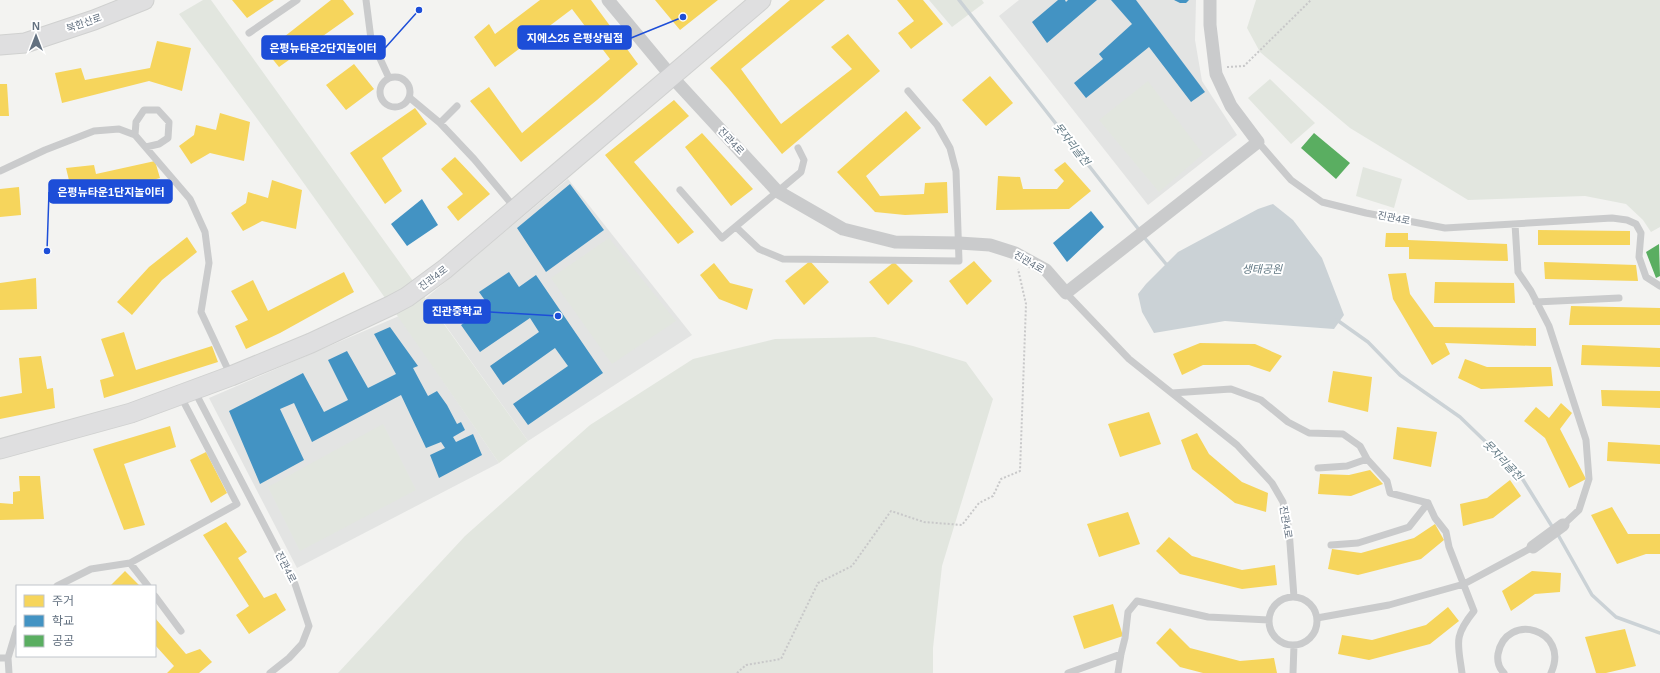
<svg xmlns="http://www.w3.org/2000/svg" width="1660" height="673" font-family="Helvetica,'Noto Sans KR',sans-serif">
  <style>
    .built { fill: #e3e4e3 }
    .green { fill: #e2e6df }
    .water { fill: #cbd2d6 }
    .homes { fill: #f6d55c }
    .schools { fill: #4393c3 }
    .public { fill: #5aae61 }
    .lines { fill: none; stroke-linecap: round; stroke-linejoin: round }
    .stream { stroke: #cbd2d6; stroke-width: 3.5 }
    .secondary-casing { stroke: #d0d1d0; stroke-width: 21 }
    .path { stroke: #c8c8c9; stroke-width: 2; stroke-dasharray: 2 2; stroke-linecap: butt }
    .lane { stroke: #cacbcc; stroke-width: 7 }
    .street { stroke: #cacbcc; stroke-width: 13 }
    .secondary { stroke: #dfdfe0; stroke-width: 19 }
    .labels { text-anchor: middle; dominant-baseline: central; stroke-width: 4; stroke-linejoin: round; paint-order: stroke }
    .street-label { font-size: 10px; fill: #637180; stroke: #fff }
    .water-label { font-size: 11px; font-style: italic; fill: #637a85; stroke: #fff }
    .leader { fill: none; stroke: #1d4ed8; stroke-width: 1.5 }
    .callout-dot { fill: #1d4ed8; stroke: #fff; stroke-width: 1.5 }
    .callout { fill: #1d4ed8; stroke: #1d4ed8; stroke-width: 1.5 }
    .callout-label { font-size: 11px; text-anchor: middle; font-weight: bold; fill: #fff }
  </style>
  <rect width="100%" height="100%" fill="#f3f3f1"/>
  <!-- built -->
  <path class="built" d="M1019 0H1196L1195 40 1202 81 1237 135 1148 205 999 16Z
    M568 179 692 335 528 441 426 298Z
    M399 316 499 463 297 568 209 398Z"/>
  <!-- green -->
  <path class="green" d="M203 0H211L528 441 499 463C395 311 290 160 179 14Z
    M929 0H982L984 3 952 27Z
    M1256 0H1660V227L1651 232 1643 220 1626 204 1585 196 1468 200 1350 128 1260 52 1247 28Z
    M1270 79 1315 123 1291 144 1248 98Z
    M1148 81 1203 154 1159 192 1099 120Z
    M1363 167 1402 179 1394 208 1356 196Z
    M609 238 676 321 612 364 551 278Z
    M875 337 913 346 966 362 993 399 942 566 933 648V673H338L465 536 590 425 693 359 775 339Z
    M383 424 416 490 300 551 268 487Z"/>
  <!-- water -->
  <path class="water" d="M1273 204 1293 220 1322 258 1344 315 1334 329 1225 321 1154 333 1142 312 1138 294 1146 284 1178 252 1258 209Z"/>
  <!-- homes -->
  <path class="homes" d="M232 0H274L247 18Z
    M331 0H343L354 14 279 67 266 51Z
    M540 0H591L638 64 597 100 521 162 470 101 489 87 522 133 610 59 572 9 495 67 474 37 489 24 495 34Z
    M655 0H718L680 30Z
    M790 0H825L741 69 781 124 852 69 831 47 848 34 880 71 782 154 728 88 710 68Z
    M897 0H923L943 24 911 49 898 33 914 21Z
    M157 41 191 48 182 91 149 81 62 103 55 73 81 68 85 80 150 68Z
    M354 64 374 89 346 110 326 85Z
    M990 76 1013 103 986 126 962 100Z
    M0 84H7L9 116H0Z
    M674 100 689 116 634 162 694 232 678 244 605 155Z
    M415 108 427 124 382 158 402 191 385 204 350 153Z
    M906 111 921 128 866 176 880 196 924 194 925 183 947 182 948 213 905 215 875 212 837 172Z
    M220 113 250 122 244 161 210 153 191 164 179 146 194 135 196 125 216 130Z
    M702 133 753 189 731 206 685 147Z
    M455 157 490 194 458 221 447 207 463 194 441 169Z
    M155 161 160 178 74 201 66 168 94 165 96 174Z
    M1065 162 1091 191 1069 209 996 210 998 176 1020 177 1023 189H1057L1064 181 1054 170Z
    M272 180 302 190 296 229 262 221 243 231 231 213 246 203 248 192 268 198Z
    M19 187 21 215 0 217V189Z
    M1538 230 1630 231V245H1538Z
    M1386 233H1408V240L1507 244 1508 261 1409 259V247H1385Z
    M187 237 197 252 162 280 132 315 117 302 149 267Z
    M810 261 829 282 804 305 785 281Z
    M974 261 992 281 967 305 949 281Z
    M894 262 913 281 888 305 869 282Z
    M1544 262 1636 265 1638 281 1545 279Z
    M714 263 730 283 753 289 747 310 719 299 700 275Z
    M344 272 354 292 280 333 246 349 235 326 248 320 231 291 253 280 268 311Z
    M1406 273 1410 294 1434 327 1536 328V346L1445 343 1450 354 1432 365 1393 299 1388 274Z
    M36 278 37 309 0 310V283Z
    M1435 282 1514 283 1515 303H1434Z
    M1571 306 1660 308V325H1569Z
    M124 332 136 370 212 346 218 362 104 398 100 380 114 376 101 339Z
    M1200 343 1255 344 1282 356 1270 372 1249 365H1203L1182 375 1173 354Z
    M1582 345 1660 348V367L1581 365Z
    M41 356 47 389 53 388 55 408 0 419V397L22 393 19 358Z
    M1465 359 1487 367H1551L1553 386 1481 389 1458 378Z
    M1333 371 1372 377 1368 412 1328 402Z
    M1601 390 1660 391V408L1602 406Z
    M1561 403 1572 413 1560 429 1586 479 1569 488 1545 438 1524 421 1536 407 1549 418Z
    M1149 412 1161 444 1120 457 1108 424Z
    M170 426 176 447 124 464 145 525 124 530 93 449Z
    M1397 427 1437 432 1431 467 1393 459Z
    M1197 433 1209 454 1242 482 1268 493 1266 512 1235 503 1192 469 1181 440Z
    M1608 442 1660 445V464L1607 461Z
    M206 452 227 493 211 503 190 460Z
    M1370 470 1383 484 1351 496 1318 494 1320 474 1349 475Z
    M19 476H40L44 519 0 520V503L13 504V492L20 491Z
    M1510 480 1521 496 1493 518 1463 526 1460 504 1487 498Z
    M1612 507 1628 534H1660V554H1646L1617 564 1591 515Z
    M1128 512 1140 544 1099 557 1087 524Z
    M226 522 247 552 238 558 264 598 276 593 286 610 249 634 236 615 249 606 203 535Z
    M1435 524 1444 540 1421 559 1358 575 1328 569 1332 549 1361 553 1414 538Z
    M1169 537 1192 556 1242 570 1275 565 1277 585 1242 589 1180 574 1156 551Z
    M125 571 140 586H110Z
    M1532 571 1561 573 1560 592 1535 594 1511 611 1502 591Z
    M1113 604 1123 636 1084 649 1073 616Z
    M1448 607 1459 621 1430 644 1369 660 1338 654 1342 635 1372 640 1426 625Z
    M155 618 186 654 200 649 212 662 199 673H167L174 666 155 645Z
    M1170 628 1190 648 1240 661 1274 658 1277 673H1203L1180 667 1156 643Z
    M1625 629 1636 666 1606 673H1596L1585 637Z"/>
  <!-- schools -->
  <path class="schools" d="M1058 0H1065L1066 2 1068 0H1097L1047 43 1032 22Z
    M1111 0H1136L1205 92 1191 102 1149 47 1086 98 1074 83 1103 59 1099 54 1132 24Z
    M1174 0H1189L1186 3H1180Z
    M570 184 604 230 546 272 517 228Z
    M422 199 438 225 407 246 391 224Z
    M1091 211 1104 227 1067 262 1053 243Z
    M509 272 519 287 536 275 603 373 528 425 513 404 568 366 555 348 503 385 490 366 539 332 530 318 480 352 461 325 489 306 479 292Z
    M390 327 418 366 413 368 428 396 437 391 447 405 457 424 461 422 465 430 453 437 456 442 473 434 482 455 439 478 430 455 445 448 441 442 426 448 401 395 312 442 294 403 280 409 304 460 260 484 229 411 303 373 324 412 348 400 328 360 347 351 368 388 396 374 374 334Z"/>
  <!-- public -->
  <path class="public" d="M1314 133 1350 163 1336 179 1301 148Z
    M1659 244 1660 276 1656 278 1646 252Z"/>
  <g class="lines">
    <!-- stream -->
    <path class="stream" d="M959 0 1140 231
      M1143 236 1166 264 1170 265
      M1337 320 1368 342 1400 375 1460 417 1520 475 1553 528
      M1557 533 1592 595 1616 617 1660 633"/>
    <!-- secondary casing -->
    <g class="secondary-casing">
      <path id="secondary" d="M0 45 25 43 94 20 144 0
        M0 449 131 413 231 376 311 343 392 305 407 297 445 269 761 0"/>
    </g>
    <!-- path -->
    <path class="path" d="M1227 67 1244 66 1311 0
      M737 673 746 665 781 659 818 583 852 566 891 511 924 522 962 525 979 503 993 496 1001 479 1020 471 1026 304 1018 269"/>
    <!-- lane -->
    <path class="lane" d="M366 0 371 39 389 78
      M249 33 297 0
      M380 92a15 15 0 1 1 30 0a15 15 0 1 1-30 0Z
      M410 98 440 123 474 159 515 208
      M440 123 457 106
      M135 135 136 122 144 110H158L169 122 168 138 159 144 146 147
      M1258 142 1291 180 1322 202 1366 213 1445 228 1612 218 1627 220 1636 224 1641 233 1639 257 1646 277 1660 286
      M0 171 45 150 94 131 119 129 135 135 190 199 205 232 209 263 201 312 231 376
      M680 190 722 238 801 172 804 160 798 148
      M1515 224 1518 272 1531 291 1549 326 1586 440 1589 479 1579 510 1563 525
      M736 227 759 249 783 259 959 261 956 171 950 148 937 125 908 91
      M1066 293 1129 359 1237 445 1272 483 1283 502 1289 530 1294 597
      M1536 302 1619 298
      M194 390 295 584 309 626 302 644 289 658 270 673
      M1172 393 1231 389 1261 400 1288 422 1309 433 1343 434 1360 446 1367 459 1387 481 1390 493 1428 503
      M1318 468 1347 466 1367 459
      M1428 503 1435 518 1446 532 1449 547 1474 611C1453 637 1458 643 1462 673
      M1331 545 1358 543 1409 527 1428 503
      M130 563 148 586
      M57 586 91 569 130 563 237 504 180 395
      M155 596 181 631
      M1269 621a24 24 0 1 1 48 0a24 24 0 1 1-48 0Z
      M1317 618 1389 605 1464 584 1533 547
      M0 658H8
      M9 673 8 658 17 628
      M1068 673 1121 654
      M1118 673 1121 654 1125 638 1128 612 1137 601 1208 617 1269 620
      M1293 673 1294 645
      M1504 673C1499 668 1497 661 1498 654 1506 611 1571 629 1551 673"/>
    <!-- street -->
    <path class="street" d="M608 0 672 77 777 191 843 229 895 242 959 243 990 245 1015 253 1046 270 1066 293 1258 142 1231 106 1216 74 1210 25V0
      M1533 547 1563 525"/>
    <!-- secondary -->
    <use href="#secondary" class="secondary"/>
  </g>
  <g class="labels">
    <!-- street labels -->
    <g class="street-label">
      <text transform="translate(84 23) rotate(-19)">북한산로</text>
      <text transform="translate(731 141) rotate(47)">진관4로</text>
      <text transform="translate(1394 218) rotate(11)">진관4로</text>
      <text transform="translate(1029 262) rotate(30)">진관4로</text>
      <text transform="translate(433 278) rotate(-37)">진관4로</text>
      <text transform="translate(1286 522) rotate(80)">진관4로</text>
      <text transform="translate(286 567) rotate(63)">진관4로</text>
    </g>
    <!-- water labels -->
    <g class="water-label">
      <text transform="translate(1072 144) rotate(52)">못자리골천</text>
      <text x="1262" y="269">생태공원</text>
      <text transform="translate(1503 460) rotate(46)">못자리골천</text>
    </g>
  </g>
  <!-- callouts -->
  <path class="leader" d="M683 17L631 38M419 10L385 48M47 251L49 192M558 316L490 312"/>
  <g class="callout-dot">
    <circle cx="683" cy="17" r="4"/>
    <circle cx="419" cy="10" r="4"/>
    <circle cx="47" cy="251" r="4"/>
    <circle cx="558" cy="316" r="4"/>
  </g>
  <g class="callout">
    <rect x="518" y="26" width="113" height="23" rx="4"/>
    <rect x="262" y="36" width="123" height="23" rx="4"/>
    <rect x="49" y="180" width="123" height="23" rx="4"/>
    <rect x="424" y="300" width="66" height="23" rx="4"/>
  </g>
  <g class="callout-label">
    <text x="575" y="42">지에스25 은평상림점</text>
    <text x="323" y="52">은평뉴타운2단지놀이터</text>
    <text x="111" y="196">은평뉴타운1단지놀이터</text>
    <text x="457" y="315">진관중학교</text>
  </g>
  <!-- legend -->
  <rect x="16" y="585" width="140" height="72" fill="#ffffff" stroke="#c1c6cc"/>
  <rect x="24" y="595" width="20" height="12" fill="#f6d55c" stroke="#c1c6cc"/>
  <text x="52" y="605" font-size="12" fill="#637180">주거</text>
  <rect x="24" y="615" width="20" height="12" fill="#4393c3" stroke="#c1c6cc"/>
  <text x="52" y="625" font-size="12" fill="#637180">학교</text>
  <rect x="24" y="635" width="20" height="12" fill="#5aae61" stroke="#c1c6cc"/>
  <text x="52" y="645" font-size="12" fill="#637180">공공</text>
  <!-- north arrow -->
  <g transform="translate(36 36)" stroke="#ffffff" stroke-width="3" paint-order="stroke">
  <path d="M0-3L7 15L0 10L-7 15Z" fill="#637180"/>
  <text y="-6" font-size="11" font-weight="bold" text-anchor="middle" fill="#637180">N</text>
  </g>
</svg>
